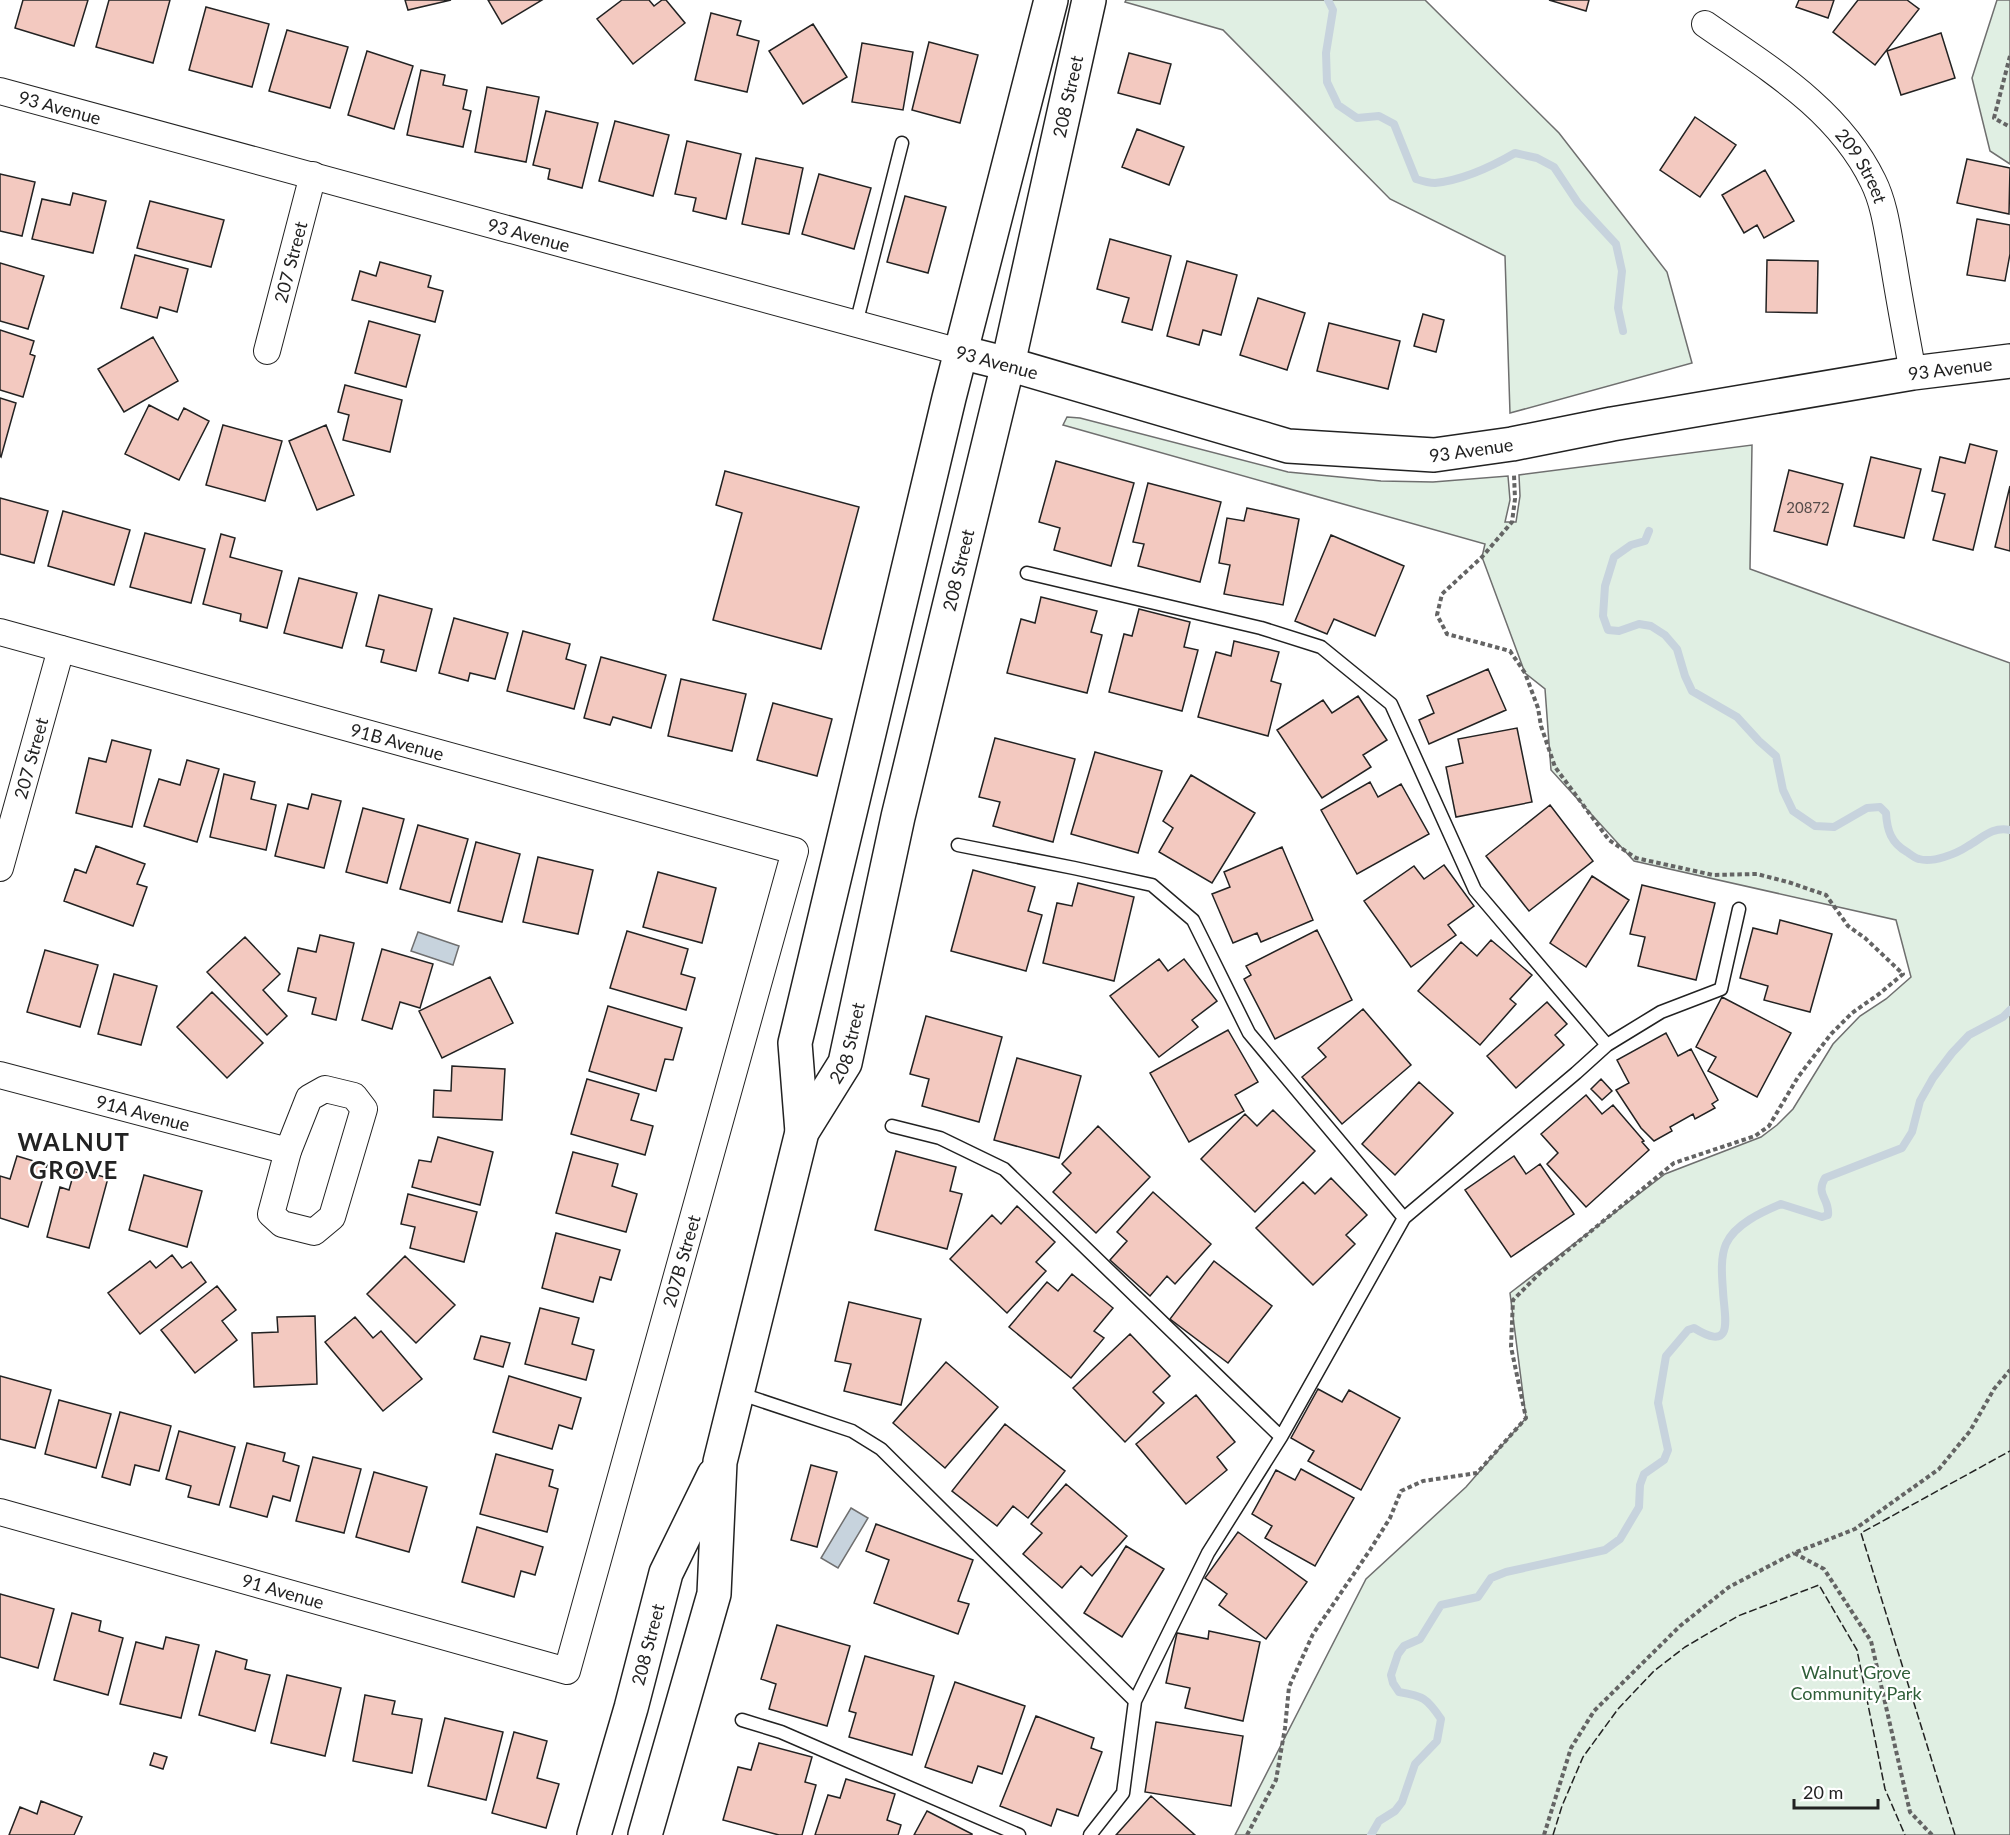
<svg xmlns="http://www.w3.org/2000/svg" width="2010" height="1835" font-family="Lato,sans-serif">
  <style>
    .green { fill: #e0efe3; stroke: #6f6f6f; stroke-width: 1.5 }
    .water { fill: #c7d3dd; stroke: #6f6f6f; stroke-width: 1.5 }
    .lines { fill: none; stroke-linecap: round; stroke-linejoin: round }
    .stream { stroke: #c7d3dd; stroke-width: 8 }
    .building { fill: #f3c9c0; stroke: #222; stroke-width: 1.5 }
    .lane-casing { stroke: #222; stroke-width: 15 }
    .street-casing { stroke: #222; stroke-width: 28 }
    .secondary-casing { stroke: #222; stroke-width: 36 }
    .path { stroke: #646464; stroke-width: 4; stroke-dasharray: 4.5 3; stroke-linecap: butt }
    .lane { stroke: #fff; stroke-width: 12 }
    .street { stroke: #fff; stroke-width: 26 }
    .secondary { stroke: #fff; stroke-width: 33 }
    .fence { stroke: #222; stroke-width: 1.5; stroke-dasharray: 8 3; stroke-linecap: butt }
    .labels { text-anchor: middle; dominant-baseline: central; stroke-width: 4.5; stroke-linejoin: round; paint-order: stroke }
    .number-label { font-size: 15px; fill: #564c4a }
    .street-label { font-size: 18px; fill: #222; stroke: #fff }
    .park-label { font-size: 18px; fill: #2f5e38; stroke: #fff }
    .district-label { font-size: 24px; font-weight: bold; letter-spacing: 1.5px; fill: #222; stroke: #fff }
  </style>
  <rect width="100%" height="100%" fill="#fff"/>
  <!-- green -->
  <path class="green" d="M1126 0H1425L1559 133 1667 272 1692 363 1510 413 1505 256 1390 199 1223 30 1125 2Z
    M1997 0H2010V164L1990 151 1972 78Z
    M1067 417 1080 418 1288 472 1381 481 1433 482 1508 476 1510 500 1505 522H1516L1520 496 1519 475 1752 445 1750 569 2010 663V1835H1235L1366 1579 1466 1487 1526 1418 1510 1293 1665 1174 1761 1137 1777 1125 1793 1109 1833 1044 1860 1016 1886 999 1911 977 1896 920 1634 861 1551 770 1545 689 1525 673 1482 557 1485 544 1063 425Z"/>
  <!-- water -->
  <path class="water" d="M418 932 459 946 453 965 411 951Z
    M851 1508 868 1518 838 1568 821 1558Z"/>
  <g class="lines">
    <!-- stream -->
    <path class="stream" d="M1328 0 1333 10 1326 53 1327 82 1338 105 1357 118 1379 116 1394 124 1416 179C1422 181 1429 183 1435 183 1463 180 1491 167 1515 153L1537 158 1554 167 1578 203 1616 244 1622 271 1618 308 1623 331
      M1649 531 1645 541 1631 545 1614 557 1605 586 1603 616 1608 630 1619 631 1639 624 1651 626 1665 635 1677 649 1685 676 1692 691 1737 717 1759 741 1776 756 1783 790 1793 811 1815 826 1834 827 1867 808 1880 807 1886 813C1887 830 1891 843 1907 852 1910 854 1915 858 1919 859 1933 863 1956 854 1968 846 1982 838 1993 826 2010 830
      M1371 1835 1379 1821 1395 1811 1402 1802 1415 1764 1437 1741 1441 1719C1427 1698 1423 1696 1399 1692L1393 1683 1391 1675 1398 1654 1404 1646 1420 1639 1441 1605 1478 1597 1491 1578 1506 1572 1605 1550 1620 1539 1639 1507 1640 1485 1644 1474 1664 1460 1668 1450 1658 1403 1666 1356 1688 1330 1694 1328C1736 1354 1724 1316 1723 1291 1722 1277 1720 1258 1726 1244 1735 1224 1762 1212 1781 1204L1822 1217 1828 1215C1830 1199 1815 1195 1825 1178L1902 1148 1912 1132 1920 1101 1933 1078 1952 1053 1969 1035 2003 1017 2010 1010"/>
  </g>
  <!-- building -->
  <path class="building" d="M23 0H88L74 46 15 28Z
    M109 0H170L153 63 96 47Z
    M405 0H451L408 10Z
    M488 0H542L502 24Z
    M622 0H649L654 6 662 0H666L685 23 633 64 597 19Z
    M1549 0H1589L1586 11Z
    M1799 0H1834L1828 18 1796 7Z
    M1858 0H1907L1919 9 1875 65 1833 32Z
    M206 7 269 24 252 87 189 70Z
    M711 13 741 21 737 35 759 41 747 92 695 80Z
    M813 24 847 77 803 104 769 51Z
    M287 30 348 47 330 108 269 91Z
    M1941 33 1955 78 1901 95 1887 51Z
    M929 42 978 55 960 123 912 110Z
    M862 43 913 52 903 110 852 102Z
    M367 51 413 66 394 129 348 115Z
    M1129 53 1171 64 1160 104 1118 93Z
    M421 70 445 75 443 85 467 90 463 109 471 111 463 147 407 135Z
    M487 87 539 97 526 162 475 152Z
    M546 111 598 123 582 188 548 179 550 169 533 165Z
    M1695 117 1736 145 1700 197 1660 170Z
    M615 121 669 135 653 196 599 181Z
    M1137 129 1184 147 1169 185 1122 167Z
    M687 141 741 154 726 219 693 211 696 198 675 194Z
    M756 158 803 168 789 234 742 224Z
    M1967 159 2010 168 2009 214 1957 203Z
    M1765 170 1794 221 1764 238 1757 225 1744 233 1722 195Z
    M0 174 35 182 22 236 0 231Z
    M819 174 871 188 854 249 802 234Z
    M73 193 106 201 93 253 32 239 42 199 70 205Z
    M905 196 946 207 928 273 887 262Z
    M150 201 224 220 211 267 137 248Z
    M1977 219 2010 225V254L2005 281 1967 275Z
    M1110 239 1171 256 1152 330 1122 322 1129 298 1097 289Z
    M135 255 188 269 177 312 160 307 157 318 121 308Z
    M1767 260 1818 261 1817 313 1766 312Z
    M1187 261 1237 275 1221 335 1203 330 1199 345 1167 336Z
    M380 262 431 276 428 287 443 291 435 322 352 300 360 271 376 276Z
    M0 263 44 276 28 329 0 321Z
    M1258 298 1305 313 1287 370 1240 355Z
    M1423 314 1444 320 1436 352 1414 346Z
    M369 321 420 335 406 387 355 373Z
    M1329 323 1400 341 1388 389 1317 371Z
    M0 330 34 341 30 354 35 356 23 397 0 390Z
    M153 337 178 381 124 412 98 369Z
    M345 385 402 400 390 452 343 440 349 415 338 412Z
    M0 398 16 403 1 457 0 456Z
    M149 405 178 420 184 408 209 421 179 480 125 454Z
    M223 425 282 441 265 501 206 485Z
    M326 425 354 495 317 510 289 441Z
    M1970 444 1997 451 1973 550 1933 540 1945 494 1932 491 1940 457 1965 463Z
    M1871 457 1921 469 1904 538 1854 526Z
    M1056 461 1134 483 1111 566 1054 550 1060 528 1039 522Z
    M1789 470 1843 484 1827 545 1774 531Z
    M725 471 859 507 821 649 713 620 742 513 716 505Z
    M1148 483 1221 502 1200 582 1138 566 1144 544 1133 542Z
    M2010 486V551L1995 547Z
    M0 498 48 511 34 563 0 554Z
    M1247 508 1299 519 1283 605 1224 594 1230 565 1219 563 1227 518 1244 521Z
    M63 511 130 530 114 585 48 566Z
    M145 533 205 549 191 603 130 587Z
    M221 534 235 538 230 557 282 571 267 628 240 621 241 614 203 604Z
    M1331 535 1404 566 1375 636 1334 619 1327 634 1295 621Z
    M299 578 357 593 342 648 284 633Z
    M379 595 432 609 416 671 381 662 384 650 366 646Z
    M1041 597 1097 611 1091 632 1102 635 1087 693 1007 673 1021 619 1035 623Z
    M1139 609 1190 622 1184 647 1198 650 1182 711 1109 692 1124 634 1132 636Z
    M454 618 508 633 495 679 470 673 468 681 439 673Z
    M523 631 570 644 566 659 586 665 574 709 507 691Z
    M1234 641 1279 652 1271 681 1281 684 1268 736 1198 717 1216 652 1231 656Z
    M601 657 666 675 651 728 613 717 610 725 584 718Z
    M1488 669 1506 710 1429 744 1419 720 1434 713 1427 696Z
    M681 679 746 694 732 751 668 736Z
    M1358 696 1387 740 1363 755 1371 767 1322 798 1277 730 1323 700 1332 713Z
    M773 703 832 719 817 776 757 760Z
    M1517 728 1532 802 1456 817 1446 767 1463 763 1458 739Z
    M995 738 1075 759 1053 842 993 826 1000 802 979 797Z
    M112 740 151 750 132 827 76 813 89 758 106 762Z
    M1095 752 1162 771 1138 853 1071 834Z
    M187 760 219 769 197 842 144 826 159 779 180 785Z
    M224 774 255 782 251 799 276 805 266 850 210 837Z
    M1191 775 1255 813 1212 883 1159 852 1173 828 1163 821Z
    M1370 782 1378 797 1401 784 1429 834 1357 874 1321 810Z
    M312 794 341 801 324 868 275 856 288 804 308 809Z
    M1550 805 1593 861 1529 911 1486 856Z
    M363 808 404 819 387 883 346 872Z
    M418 825 468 839 450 903 400 889Z
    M476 842 520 854 502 922 458 911Z
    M96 846 145 864 137 884 147 887 133 926 64 901 75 869 86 873Z
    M1282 847 1313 920 1261 942 1257 933 1233 943 1212 894 1230 887 1224 872Z
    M538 857 593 870 578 934 523 922Z
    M1444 865 1474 906 1448 925 1456 935 1411 967 1364 901 1414 866 1424 879Z
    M973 870 1035 887 1028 911 1042 915 1026 971 951 951Z
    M658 872 716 888 702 943 643 927Z
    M1592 876 1629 900 1586 967 1550 943Z
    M1078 883 1134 897 1114 981 1043 963 1057 903 1072 906Z
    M1642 885 1715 903 1696 980 1638 966 1645 937 1630 934Z
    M1780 920 1832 934 1810 1012 1764 1000 1768 986 1740 978 1753 928 1777 934Z
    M1317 930 1352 1000 1275 1039 1244 979 1251 975 1246 966Z
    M627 931 688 949 681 974 695 978 686 1010 610 988Z
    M320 935 354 943 336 1020 312 1014 316 998 288 991 298 948 316 952Z
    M245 937 280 974 263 990 287 1016 267 1035 207 972Z
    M1491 940 1532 975 1510 999 1516 1004 1480 1045 1418 991 1461 942 1477 956Z
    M382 949 433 964 420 1008 400 1002 392 1029 362 1020Z
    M45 950 98 965 80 1027 27 1012Z
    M1159 959 1168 971 1184 959 1217 1001 1192 1020 1198 1027 1159 1057 1110 996Z
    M114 974 157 986 141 1045 98 1034Z
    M490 977 513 1023 442 1058 419 1011Z
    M212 992 263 1043 227 1078 177 1027Z
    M1722 997 1791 1033 1757 1097 1708 1071 1716 1057 1696 1047Z
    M1547 1002 1567 1024 1555 1035 1564 1045 1516 1088 1487 1056Z
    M608 1006 682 1028 673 1060 665 1059 656 1091 589 1071Z
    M1363 1009 1411 1065 1342 1124 1302 1077 1326 1057 1318 1048Z
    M926 1016 1002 1037 979 1122 922 1106 929 1079 910 1074Z
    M1228 1030 1258 1082 1235 1095 1244 1111 1189 1142 1150 1073Z
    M1666 1033 1678 1056 1691 1049 1718 1100 1712 1104 1715 1108 1695 1119 1693 1114 1670 1127 1672 1131 1654 1141 1641 1128 1616 1090 1629 1083 1617 1060Z
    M1017 1058 1081 1076 1059 1158 994 1140Z
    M452 1066 505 1069 502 1120 433 1117 434 1090 451 1091Z
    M587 1079 639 1094 631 1120 653 1126 645 1155 571 1134Z
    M1601 1079 1612 1091 1602 1100 1591 1089Z
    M1419 1082 1453 1113 1395 1175 1362 1144Z
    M1586 1095 1602 1114 1613 1105 1644 1141 1642 1142 1649 1150 1586 1207 1547 1164 1558 1153 1541 1134Z
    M1273 1110 1315 1151 1255 1212 1201 1159 1245 1114 1257 1126Z
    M1098 1126 1150 1177 1096 1233 1053 1192 1071 1173 1062 1164Z
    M438 1137 493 1152 480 1205 412 1187 419 1160 431 1162Z
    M896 1151 956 1167 950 1191 962 1194 947 1249 875 1230Z
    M573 1152 618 1164 612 1186 637 1194 626 1232 556 1213Z
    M17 1156 47 1165 28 1227 0 1218V1176L10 1179Z
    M1514 1156 1526 1174 1540 1164 1574 1214 1511 1257 1465 1190Z
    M75 1169 108 1178 89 1248 47 1237 60 1187 69 1190Z
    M144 1175 202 1191 187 1247 129 1230Z
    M1331 1178 1367 1215 1346 1235 1355 1244 1313 1285 1256 1228 1303 1182 1315 1194Z
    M1153 1192 1211 1244 1175 1284 1167 1276 1150 1296 1110 1260 1127 1241 1117 1232Z
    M408 1194 477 1212 464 1262 410 1248 415 1227 401 1224Z
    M1017 1206 1055 1242 1036 1262 1046 1271 1007 1313 950 1259 992 1215 1001 1224Z
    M556 1233 620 1250 611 1280 600 1277 593 1302 542 1288Z
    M172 1255 182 1268 191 1262 206 1282 140 1334 108 1293 150 1261 156 1268Z
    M405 1256 455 1305 416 1343 367 1294Z
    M1214 1261 1272 1306 1228 1363 1170 1319Z
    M1072 1274 1113 1308 1094 1331 1104 1338 1071 1378 1009 1327 1047 1282 1058 1291Z
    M217 1286 236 1310 222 1321 237 1340 195 1373 161 1330Z
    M849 1302 921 1319 901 1405 844 1391 851 1364 835 1361Z
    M540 1308 579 1318 572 1344 594 1350 586 1380 525 1364Z
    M315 1316 317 1384 254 1387 252 1333 278 1332 277 1317Z
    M355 1317 373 1338 381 1331 422 1379 383 1411 325 1342Z
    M1130 1334 1170 1376 1153 1392 1164 1403 1125 1442 1073 1388Z
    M481 1336 510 1343 503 1367 474 1359Z
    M946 1362 998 1407 945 1468 893 1423Z
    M0 1376 51 1390 35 1448 0 1439Z
    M509 1376 581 1398 572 1429 559 1425 552 1449 493 1432Z
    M1318 1389 1342 1402 1349 1390 1400 1418 1361 1490 1308 1461 1314 1451 1291 1438Z
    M1196 1395 1235 1442 1217 1457 1227 1470 1186 1504 1136 1444Z
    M59 1400 111 1414 96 1468 45 1454Z
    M120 1412 171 1426 159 1471 135 1465 130 1485 102 1477Z
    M1005 1424 1065 1471 1028 1518 1013 1506 997 1526 952 1491Z
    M179 1431 235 1447 219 1505 188 1497 191 1486 166 1479Z
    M247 1443 285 1453 283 1461 299 1466 290 1501 273 1496 267 1517 230 1507Z
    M496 1454 553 1470 549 1486 558 1489 547 1532 480 1514Z
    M313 1457 361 1469 344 1533 296 1521Z
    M811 1465 837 1472 817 1547 791 1540Z
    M1301 1469 1354 1498 1315 1566 1265 1538 1272 1526 1252 1514 1276 1470 1295 1480Z
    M374 1472 427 1487 409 1552 356 1537Z
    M1066 1484 1127 1536 1092 1576 1081 1566 1062 1588 1023 1554 1042 1533 1031 1524Z
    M876 1524 973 1560 958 1601 969 1604 958 1634 874 1603 889 1560 866 1551Z
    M477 1527 543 1547 535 1575 521 1571 514 1597 462 1582Z
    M1238 1532 1307 1582 1266 1639 1219 1605 1227 1594 1205 1578Z
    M1126 1546 1164 1569 1122 1637 1084 1613Z
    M0 1594 54 1609 38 1668 0 1657Z
    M72 1613 101 1621 99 1631 123 1638 108 1695 54 1680Z
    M777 1625 850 1646 827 1726 769 1709 776 1684 761 1679Z
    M1209 1631 1260 1642 1243 1721 1185 1708 1190 1688 1166 1683 1177 1633 1208 1639Z
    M166 1637 199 1645 181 1718 120 1704 136 1642 163 1649Z
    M216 1651 247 1660 245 1669 270 1675 255 1731 199 1715Z
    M865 1656 934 1676 912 1755 849 1737 856 1713 849 1711Z
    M287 1675 341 1688 325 1756 271 1743Z
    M955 1682 1025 1706 1002 1774 978 1766 972 1783 925 1767Z
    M365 1695 395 1701 392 1714 422 1719 412 1773 353 1761Z
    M1036 1716 1094 1738 1091 1748 1102 1752 1078 1816 1057 1809 1051 1826 1000 1806Z
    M445 1718 503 1732 486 1800 428 1786Z
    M1156 1722 1243 1736 1231 1806 1145 1792Z
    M514 1732 547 1741 537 1778 559 1784 546 1828 492 1813Z
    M759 1743 812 1757 805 1782 816 1785 802 1835H779L723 1820 738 1767 751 1770Z
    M154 1753 167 1757 163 1769 150 1765Z
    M846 1779 895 1794 887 1820 901 1825 898 1835H815L828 1795 840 1798Z
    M1151 1796 1195 1835H1116Z
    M41 1801 82 1817 74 1835H9L20 1807 37 1814Z
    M927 1811 972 1834V1835H914Z"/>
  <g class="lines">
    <!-- lane casing -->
    <g class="lane-casing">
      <path id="lane" d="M856 324 902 143
        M1027 573 1261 628 1321 647 1391 704 1475 890 1607 1045
        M958 845 1074 868 1152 885 1193 920 1249 1033 1404 1218
        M892 1126 940 1138 1004 1169 1281 1437
        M738 1393 852 1431 881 1449 1135 1701
        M742 1720 781 1732 1019 1835
        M1090 1835 1123 1793 1135 1701 1208 1553 1281 1437 1404 1218 1576 1073 1607 1045 1661 1012 1721 989 1739 909"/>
    </g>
    <!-- street casing -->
    <g class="street-casing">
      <g id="street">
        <path id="s1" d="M1705 24C1768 68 1838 109 1873 181 1885 205 1888 234 1893 260 1899 298 1906 335 1913 373"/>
        <path id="s2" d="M0 91 960 352"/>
        <path id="s3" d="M267 351 313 175"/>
        <path id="s4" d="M0 632 795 851 567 1671 0 1512"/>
        <path id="s5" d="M0 868 61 649"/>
        <path id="s6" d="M0 1075 288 1151"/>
        <path d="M325 1089 354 1096 364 1109 332 1217 314 1232 282 1224 271 1214 288 1151 309 1098Z"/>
      </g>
    </g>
    <!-- secondary casing -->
    <g class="secondary-casing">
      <g id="secondary">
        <path id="s7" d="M960 352 1008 364 1288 446 1434 455 1512 444 1612 424 1913 373 2010 361"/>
        <path d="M802 1132 795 1043 949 398 1051 0"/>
        <path id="s8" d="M594 1835 631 1708 666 1573 714 1475"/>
        <path id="s9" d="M645 1835 714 1594 720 1462 802 1132 845 1063 898 817 1008 364 1089 0"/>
      </g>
    </g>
    <!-- path -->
    <path class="path" d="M2010 56 1994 118 2010 127
      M1247 1835 1276 1780 1285 1728 1289 1687 1313 1634 1370 1550 1390 1518 1401 1491 1423 1481 1477 1473 1526 1418 1511 1347 1513 1300 1540 1273 1674 1163 1755 1136 1769 1126 1798 1077 1831 1034 1852 1013 1879 994 1903 974 1865 938 1848 926 1826 895 1788 882 1757 874 1713 875 1636 858 1609 840 1555 767 1541 726 1538 708 1525 673 1510 651 1447 634 1437 615 1442 594 1482 557 1512 522 1515 499 1514 475
      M1544 1835 1571 1748 1594 1711 1680 1626 1729 1587 1794 1553
      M1932 1835 1910 1812 1871 1641 1824 1569 1794 1553 1855 1529 1939 1469 1970 1431 1994 1389 2010 1370"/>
    <!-- lane -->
    <use href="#lane" class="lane"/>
    <!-- street -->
    <use href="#street" class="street"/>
    <!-- secondary -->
    <use href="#secondary" class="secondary"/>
    <!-- fence -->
    <path class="fence" d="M1553 1835 1562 1806 1583 1757 1618 1709 1654 1671 1685 1647 1738 1616 1819 1585 1857 1650 1885 1789 1905 1835
      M1955 1835 1861 1533 2010 1451"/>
  </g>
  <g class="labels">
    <!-- number labels -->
    <g class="number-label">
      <text x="1808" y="507">20872</text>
    </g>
    <!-- street labels -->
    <g class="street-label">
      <text stroke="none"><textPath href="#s9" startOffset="1796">208 Street</textPath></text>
      <text stroke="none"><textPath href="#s2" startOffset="62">93 Avenue</textPath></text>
      <text stroke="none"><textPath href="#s1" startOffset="214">209 Street</textPath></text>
      <text stroke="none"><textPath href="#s2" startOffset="548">93 Avenue</textPath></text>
      <text stroke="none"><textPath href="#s3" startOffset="92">207 Street</textPath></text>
      <text transform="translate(997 362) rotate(15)">93 Avenue</text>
      <text stroke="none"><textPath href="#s7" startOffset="1011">93 Avenue</textPath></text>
      <text stroke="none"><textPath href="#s7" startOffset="525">93 Avenue</textPath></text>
      <text stroke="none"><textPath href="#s9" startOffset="1310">208 Street</textPath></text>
      <text stroke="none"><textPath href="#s4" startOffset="412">91B Avenue</textPath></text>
      <text stroke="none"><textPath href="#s5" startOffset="114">207 Street</textPath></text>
      <text stroke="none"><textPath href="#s9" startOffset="824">208 Street</textPath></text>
      <text stroke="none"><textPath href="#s6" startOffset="148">91A Avenue</textPath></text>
      <text transform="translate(681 1261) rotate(-74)">207B Street</text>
      <text transform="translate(283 1591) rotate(16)">91 Avenue</text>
      <text stroke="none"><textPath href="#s8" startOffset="198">208 Street</textPath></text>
    </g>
    <!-- park labels -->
    <g class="park-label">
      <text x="1856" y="1672">Walnut Grove<tspan x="1856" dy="21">Community Park</tspan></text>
    </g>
    <!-- district labels -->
    <g class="district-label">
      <text x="74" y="1141">WALNUT<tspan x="74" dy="28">GROVE</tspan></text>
    </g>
  </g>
  <!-- scale -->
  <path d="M1794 1799v9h84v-9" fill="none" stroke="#222222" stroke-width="3"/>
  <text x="1803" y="1799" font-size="18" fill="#222222" stroke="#ffffff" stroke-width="4.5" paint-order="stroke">20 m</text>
</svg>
